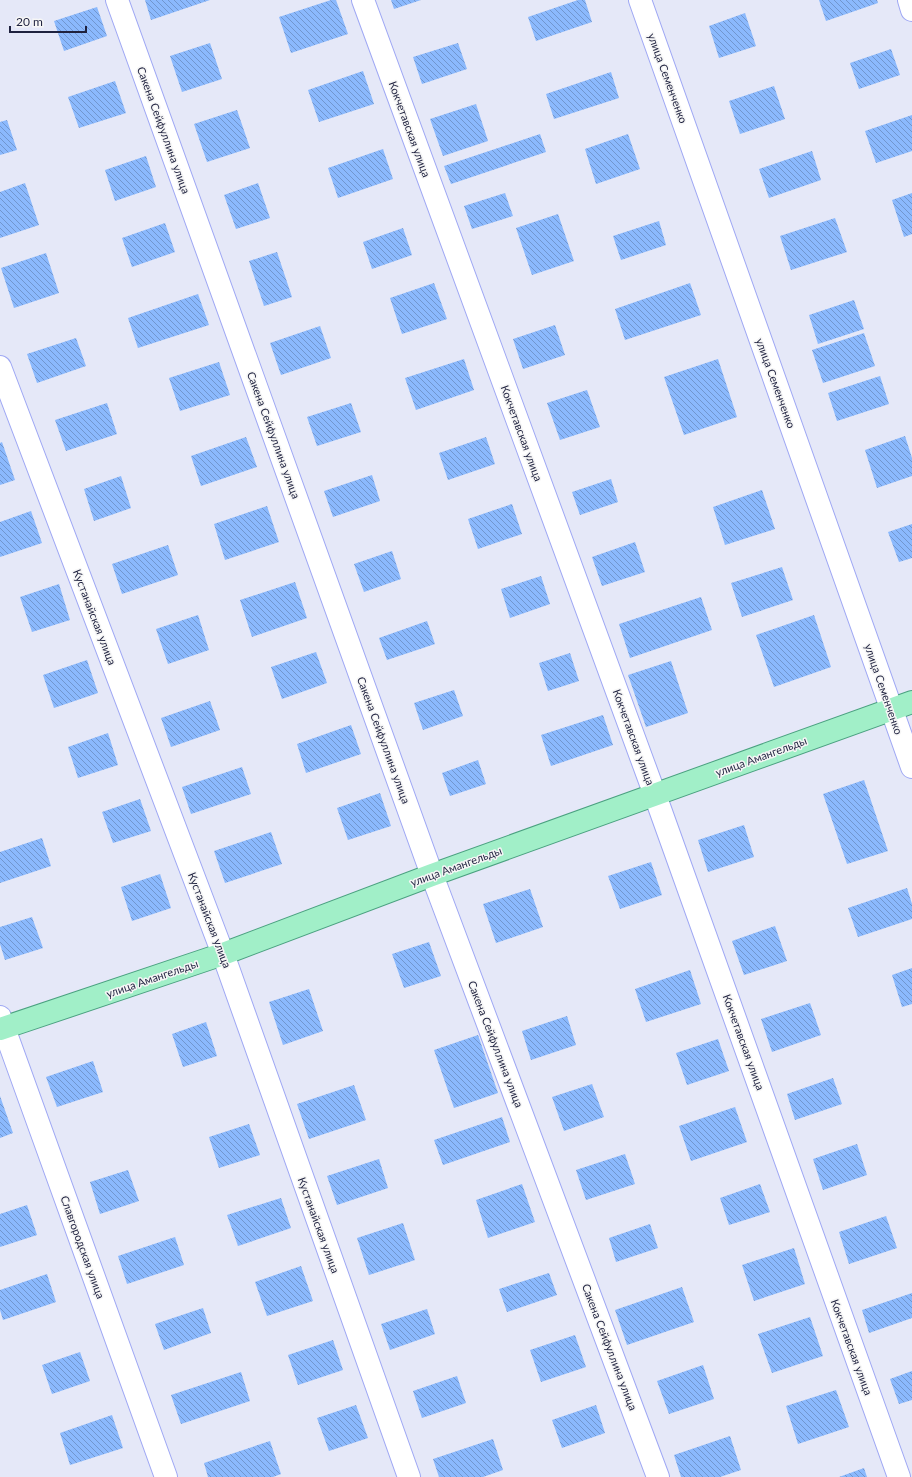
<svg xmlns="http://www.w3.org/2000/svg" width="912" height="1477" font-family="Lato,sans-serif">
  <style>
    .building { fill: url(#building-back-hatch) }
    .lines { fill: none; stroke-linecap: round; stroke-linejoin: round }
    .minor-casing { stroke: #9fa8f4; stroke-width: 24 }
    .major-casing { stroke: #4ba180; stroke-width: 24 }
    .minor { stroke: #fff; stroke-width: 22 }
    .major { stroke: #a1efc8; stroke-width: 22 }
    .labels { text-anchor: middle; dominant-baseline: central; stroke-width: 3; stroke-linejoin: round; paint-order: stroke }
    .street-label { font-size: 11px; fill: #1f223f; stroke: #f6f6f6 }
  </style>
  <defs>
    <pattern id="building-back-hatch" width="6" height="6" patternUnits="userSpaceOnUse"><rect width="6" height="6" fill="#8bb9fd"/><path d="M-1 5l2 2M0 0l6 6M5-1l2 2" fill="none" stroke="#7196ce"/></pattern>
  </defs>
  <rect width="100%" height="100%" fill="#e5e8f8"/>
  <!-- building -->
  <path class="building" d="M145 0H210L151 20Z
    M331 0H336L348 34 291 53 279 17Z
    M391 0H421L394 9Z
    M578 0H585L592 22 536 41 528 17Z
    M819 0H877L878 3 826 21Z
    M97 7 107 36 64 51 54 21Z
    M745 13 756 46 719 58 709 26Z
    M210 43 222 79 182 92 170 56Z
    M458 43 467 69 422 84 413 57Z
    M891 49 900 75 859 89 850 63Z
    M363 71 374 104 319 122 308 90Z
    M611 72 619 98 554 119 546 94Z
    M115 81 126 113 79 128 68 97Z
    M774 86 785 119 740 134 729 101Z
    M476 104 488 141 443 156 430 119Z
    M237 110 250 148 207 162 194 124Z
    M912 115V151L876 163 865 131Z
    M7 120 17 150 0 155V122Z
    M540 134 546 152 451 184 444 166Z
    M628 134 640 169 596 184 585 149Z
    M383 149 393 179 338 198 328 168Z
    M812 151 821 180 769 198 759 169Z
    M146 156 156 187 115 201 105 170Z
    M25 183 39 225 0 238V192Z
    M258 183 270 218 236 229 224 195Z
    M505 193 513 216 472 229 464 206Z
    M912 193V234L904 237 892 200Z
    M558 214 574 261 532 275 516 228Z
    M835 218 847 252 791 270 780 236Z
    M659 221 666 245 621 260 613 236Z
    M165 223 175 252 132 267 122 238Z
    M403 228 412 255 372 269 363 242Z
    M277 252 292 297 264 306 249 261Z
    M46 253 59 293 14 308 1 268Z
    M434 283 447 319 402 334 390 298Z
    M690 283 701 315 625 340 615 309Z
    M198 294 209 325 138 348 128 318Z
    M854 300 864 329 818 344 809 315Z
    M555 325 565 355 523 369 513 339Z
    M320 326 331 358 281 375 270 343Z
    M864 333 875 366 823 383 812 350Z
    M76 338 86 366 37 383 27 354Z
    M464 359 474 390 416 410 405 378Z
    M718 359 737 417 684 435 664 377Z
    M219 362 230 395 180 411 169 378Z
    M880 376 889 404 837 421 828 393Z
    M587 390 600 427 560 440 547 403Z
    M107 403 117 434 66 451 55 420Z
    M351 403 361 432 317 446 307 417Z
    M905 436 912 458V476L877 488 865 450Z
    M246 437 257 467 201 486 191 456Z
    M486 437 495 464 448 480 439 453Z
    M2 442 15 480 0 485V443Z
    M372 475 380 501 333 517 324 491Z
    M121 476 131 508 94 521 84 489Z
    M611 479 618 502 580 515 572 492Z
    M762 490 775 529 725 545 713 507Z
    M512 504 522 534 478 549 468 519Z
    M267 506 279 542 225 560 214 524Z
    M31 511 42 543 0 557V522Z
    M912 524V558L899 562 888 532Z
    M635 542 645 572 602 586 592 557Z
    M168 545 178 575 122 594 112 564Z
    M392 551 401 579 364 592 354 564Z
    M782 567 793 600 742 617 731 583Z
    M541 576 550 604 510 618 501 589Z
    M295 582 307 618 252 637 240 600Z
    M59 584 70 620 32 632 20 597Z
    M701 597 712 630 630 658 619 624Z
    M198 615 209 650 168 664 156 629Z
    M814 615 831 667 774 687 756 635Z
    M427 621 435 644 387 660 379 638Z
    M316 652 327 683 282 699 271 667Z
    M570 653 579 681 548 691 539 663Z
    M87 660 98 693 54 708 43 675Z
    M671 661 688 713 646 727 628 675Z
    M454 690 463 716 423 730 414 703Z
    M210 701 220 730 171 747 161 718Z
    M603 715 613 745 551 766 541 735Z
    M351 725 361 754 306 773 297 744Z
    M108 733 118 765 78 778 68 747Z
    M478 760 486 784 450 796 442 773Z
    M242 767 251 794 191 814 182 787Z
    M864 780 888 851 847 864 823 794Z
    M380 793 391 826 348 840 337 808Z
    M140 799 151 831 113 843 102 812Z
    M744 825 754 857 708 872 698 840Z
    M271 832 282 864 225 883 214 851Z
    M42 838 51 866 0 883V852Z
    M651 862 662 895 620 909 608 876Z
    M160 874 171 908 132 921 121 887Z
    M907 888 912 904V919L858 937 848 908Z
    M530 889 543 927 496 943 483 904Z
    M32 917 43 948 5 960 0 944V927Z
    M775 926 787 961 744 975 732 941Z
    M429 942 441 976 404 988 392 954Z
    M912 968V1004L902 1007 892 975Z
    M690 970 701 1004 646 1022 635 989Z
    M309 989 323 1031 283 1045 269 1002Z
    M810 1003 821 1035 772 1052 761 1019Z
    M567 1016 576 1045 531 1060 522 1031Z
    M206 1022 217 1056 183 1067 172 1034Z
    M478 1035 498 1093 454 1108 434 1050Z
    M718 1039 729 1071 687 1085 676 1053Z
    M93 1061 103 1092 57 1107 46 1077Z
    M833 1078 842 1104 795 1120 787 1094Z
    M592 1084 604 1117 564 1131 552 1097Z
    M354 1085 366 1120 309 1139 297 1104Z
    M0 1096 13 1133 0 1138Z
    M735 1107 747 1142 691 1161 679 1126Z
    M502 1117 510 1142 443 1165 434 1140Z
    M249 1124 260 1155 219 1168 209 1137Z
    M857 1144 867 1175 823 1190 813 1159Z
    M625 1154 635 1184 586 1200 576 1170Z
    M379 1159 388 1188 337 1205 327 1176Z
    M128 1170 139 1201 100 1214 90 1182Z
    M522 1184 535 1222 488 1238 476 1200Z
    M760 1184 770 1212 729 1225 720 1198Z
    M281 1198 291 1228 238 1246 227 1215Z
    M27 1205 37 1235 0 1247V1214Z
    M886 1216 897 1248 849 1264 839 1232Z
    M403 1223 415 1260 369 1275 357 1238Z
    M650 1224 658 1248 616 1262 609 1238Z
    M175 1237 184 1265 127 1284 118 1256Z
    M794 1248 805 1284 754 1301 742 1265Z
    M301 1266 313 1301 267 1316 255 1282Z
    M549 1273 557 1295 507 1312 499 1289Z
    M47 1274 56 1302 3 1320 0 1310V1290Z
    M682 1287 694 1322 627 1345 615 1310Z
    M912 1293V1318L869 1333 862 1310Z
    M203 1308 211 1333 164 1350 155 1324Z
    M427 1309 435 1334 390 1350 381 1324Z
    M810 1317 823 1356 772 1373 758 1334Z
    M575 1335 586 1367 541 1382 530 1350Z
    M333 1340 343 1370 298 1385 288 1355Z
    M80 1352 90 1381 52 1394 42 1365Z
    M703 1365 714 1399 669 1414 657 1381Z
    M912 1371V1400L899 1404 890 1379Z
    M241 1372 250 1401 181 1424 171 1395Z
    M457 1376 466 1403 422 1418 413 1391Z
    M836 1390 849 1427 798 1444 786 1406Z
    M356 1405 368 1438 329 1451 317 1418Z
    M596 1405 605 1433 562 1448 552 1420Z
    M112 1415 123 1448 70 1465 60 1433Z
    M730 1436 741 1470 720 1477H681L674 1455Z
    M493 1439 503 1470 483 1477H439L433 1459Z
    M270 1441 281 1474 273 1477H208L204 1463Z
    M864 1468 867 1477H839Z"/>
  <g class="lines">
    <!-- minor casing -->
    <g class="minor-casing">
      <path id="minor" d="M117 0 432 875 658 1477
        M363 0 655 795 899 1477
        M640 0 912 767
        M909 0 912 10
        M0 367 223 954 409 1477
        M0 1017 166 1477"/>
    </g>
    <!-- major casing -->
    <g class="major-casing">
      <path id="major" d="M0 1029 223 954 432 875 912 702"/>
    </g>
    <!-- minor -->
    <use href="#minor" class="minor"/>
    <!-- major -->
    <use href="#major" class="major"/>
  </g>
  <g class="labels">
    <!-- street labels -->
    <g class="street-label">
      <text transform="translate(668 78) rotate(70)">улица Семенченко</text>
      <text transform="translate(410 129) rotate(70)">Кокчетавская улица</text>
      <text transform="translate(164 130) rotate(70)">Сакена Сейфуллина улица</text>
      <text transform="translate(776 383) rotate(70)">улица Семенченко</text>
      <text transform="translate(522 433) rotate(70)">Кокчетавская улица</text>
      <text transform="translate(274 435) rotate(70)">Сакена Сейфуллина улица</text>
      <text transform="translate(95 617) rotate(69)">Кустанайская улица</text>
      <text transform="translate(884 689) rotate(71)">улица Семенченко</text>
      <text transform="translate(634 737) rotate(70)">Кокчетавская улица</text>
      <text transform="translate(384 740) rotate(70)">Сакена Сейфуллина улица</text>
      <text transform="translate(761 756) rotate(-20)">улица Амангельды</text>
      <text transform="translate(456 866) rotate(-20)">улица Амангельды</text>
      <text transform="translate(210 920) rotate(69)">Кустанайская улица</text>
      <text transform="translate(152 978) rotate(-19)">улица Амангельды</text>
      <text transform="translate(744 1042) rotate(70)">Кокчетавская улица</text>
      <text transform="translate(496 1044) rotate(69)">Сакена Сейфуллина улица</text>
      <text transform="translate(319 1225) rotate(70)">Кустанайская улица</text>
      <text transform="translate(83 1247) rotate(70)">Славгородская улица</text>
      <text transform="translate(610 1347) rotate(69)">Сакена Сейфуллина улица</text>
      <text transform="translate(852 1347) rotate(70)">Кокчетавская улица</text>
    </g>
  </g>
  <!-- scale -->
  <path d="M10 26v6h76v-6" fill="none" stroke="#1f223f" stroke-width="2"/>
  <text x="16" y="26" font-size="12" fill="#1f223f" stroke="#f6f6f6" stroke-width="3" paint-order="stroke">20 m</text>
</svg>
